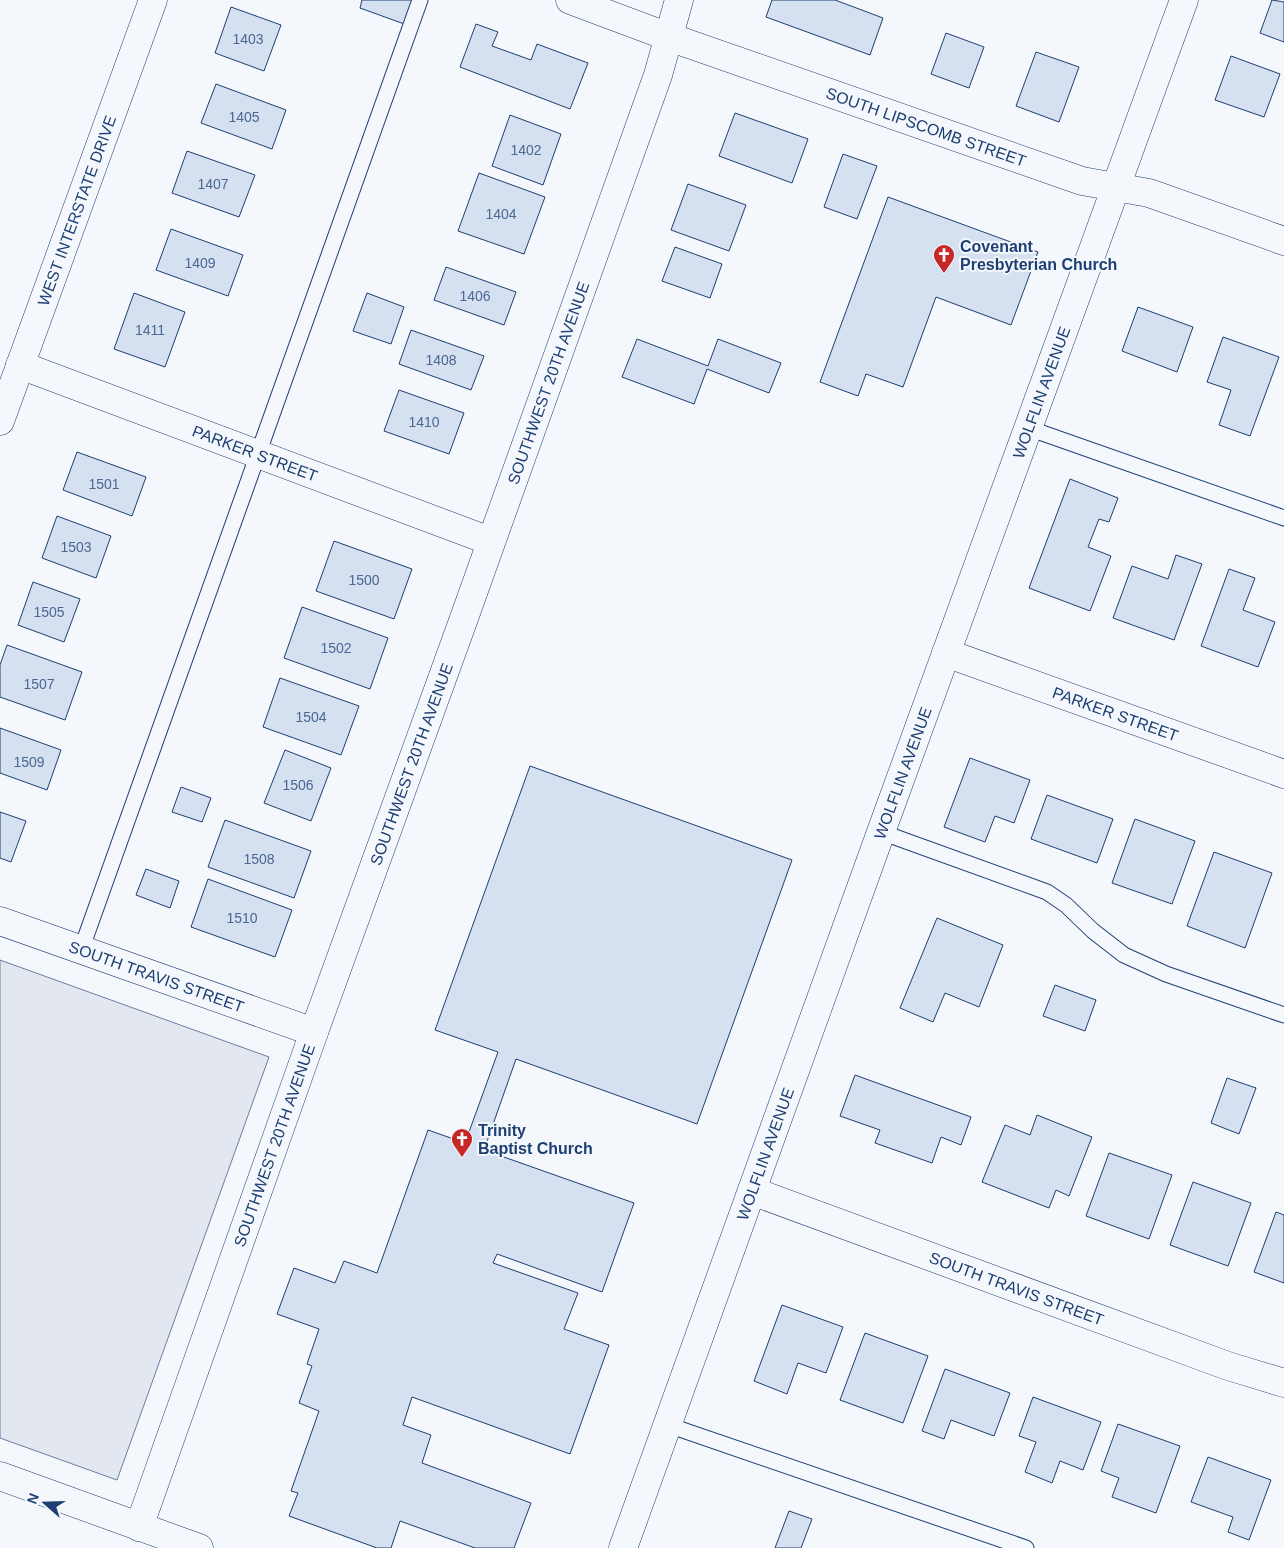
<svg xmlns="http://www.w3.org/2000/svg" width="1284" height="1548" font-family="Arial,sans-serif">
  <style>
    .parking { fill: #e3e8f0; stroke: #687fa3 }
    .building { fill: #d5e0f0; stroke: #1d3f73 }
    .lines { fill: none; stroke-linecap: round; stroke-linejoin: round }
    .lane-casing { stroke: #1d3f73; stroke-width: 17 }
    .street-casing { stroke: #1d3f73; stroke-width: 29 }
    .secondary-casing { stroke: #1d3f73; stroke-width: 29 }
    .lane { stroke: #f4f7fb; stroke-width: 15 }
    .street { stroke: #f4f7fb; stroke-width: 28 }
    .secondary { stroke: #f4f7fb; stroke-width: 28 }
    .labels { text-anchor: middle; dominant-baseline: central; stroke-width: 4; stroke-linejoin: round; paint-order: stroke }
    .number-label { font-size: 14px; fill: #4b6792 }
    .street-label { font-size: 16px; fill: #1d3f73; stroke: #f4f7fb }
    .poi-label { font-size: 16px; font-weight: bold; fill: #1d3f73; stroke: #f4f7fb; text-anchor: start }
  </style>
  <rect width="100%" height="100%" fill="#f4f7fb"/>
  <!-- parking -->
  <path class="parking" d="M0 960 269 1057 117 1480 0 1438Z"/>
  <!-- building -->
  <path class="building" d="M362 0H416L407 25 360 8Z
    M772 0H835L883 18 870 55 766 17Z
    M1272 0 1284 2V42L1260 33Z
    M231 7 281 25 264 71 215 53Z
    M476 24 498 32 492 46 531 60 537 44 588 63 570 109 460 67Z
    M946 33 984 47 969 88 931 74Z
    M1036 52 1079 67 1059 122 1016 106Z
    M1231 56 1280 74 1264 117 1215 100Z
    M216 84 286 110 272 149 201 123Z
    M735 113 808 139 792 183 719 156Z
    M510 115 561 134 543 185 492 166Z
    M187 151 255 175 239 217 172 193Z
    M843 154 877 166 857 219 824 207Z
    M479 173 545 197 524 254 458 231Z
    M688 184 746 205 729 251 671 230Z
    M888 197 1038 252 1011 325 936 297 903 387 866 374 858 396 820 382Z
    M171 229 243 255 228 296 156 270Z
    M675 247 722 264 710 298 662 281Z
    M446 267 516 292 504 325 434 300Z
    M134 293 185 312 165 367 114 349Z
    M367 293 404 307 391 344 353 331Z
    M1138 307 1193 327 1177 372 1122 351Z
    M411 330 484 356 471 390 399 364Z
    M1223 337 1279 357 1250 436 1219 425 1231 390 1207 382Z
    M637 339 708 366 718 339 781 363 769 393 707 369 694 404 622 377Z
    M399 390 464 413 449 454 384 431Z
    M77 452 146 477 132 516 63 490Z
    M1070 479 1118 498 1109 522 1099 519 1088 547 1111 556 1090 611 1029 588Z
    M57 516 111 536 96 578 42 558Z
    M334 541 412 569 394 619 316 591Z
    M1176 555 1202 564 1174 640 1113 618 1132 566 1168 579Z
    M1229 569 1255 578 1243 610 1275 622 1258 667 1201 646Z
    M33 582 80 599 64 642 18 625Z
    M302 607 388 638 370 689 284 658Z
    M7 645 82 672 65 720 0 697V665Z
    M280 678 359 706 341 755 263 727Z
    M0 728 61 750 47 790 0 773Z
    M285 750 331 768 311 821 264 803Z
    M970 758 1030 780 1014 823 995 816 985 842 944 827Z
    M530 766 792 860 697 1124 516 1059 484 1150 634 1203 602 1292 497 1254 493 1263 578 1293 564 1329 609 1345 570 1454 412 1397 403 1425 431 1435 422 1463 531 1503 514 1548H475L400 1521 391 1548H377L289 1516 298 1493 291 1491 319 1411 299 1403 312 1366 307 1364 319 1329 277 1314 294 1268 335 1283 344 1261 377 1273 428 1130 465 1143 498 1052 435 1030Z
    M181 787 211 798 202 822 172 812Z
    M1047 795 1113 819 1097 863 1031 839Z
    M0 812 26 821 11 862 0 858Z
    M1135 819 1195 841 1172 904 1112 883Z
    M225 820 311 851 294 898 208 867Z
    M1214 852 1272 873 1245 948 1187 926Z
    M146 869 179 881 170 908 136 895Z
    M208 879 292 910 275 957 191 927Z
    M937 918 1003 945 979 1007 945 993 933 1022 900 1008Z
    M1055 985 1096 1000 1085 1031 1043 1016Z
    M855 1075 971 1117 961 1145 941 1137 932 1163 875 1143 880 1130 840 1116Z
    M1227 1078 1256 1088 1239 1134 1211 1123Z
    M1037 1115 1092 1137 1069 1196 1056 1190 1049 1208 982 1182 1005 1125 1030 1135Z
    M1109 1153 1172 1175 1149 1239 1086 1216Z
    M1193 1182 1251 1203 1228 1266 1170 1245Z
    M1276 1212 1284 1215V1283L1254 1272Z
    M782 1305 843 1327 826 1373 798 1363 787 1394 754 1381Z
    M865 1333 928 1356 903 1423 840 1400Z
    M945 1369 1010 1393 994 1436 951 1420 944 1439 922 1431Z
    M1033 1397 1101 1422 1083 1470 1060 1461 1052 1483 1025 1472 1036 1442 1019 1436Z
    M1118 1424 1180 1446 1156 1513 1112 1497 1119 1478 1101 1471Z
    M1208 1457 1271 1480 1249 1540 1228 1532 1233 1517 1191 1502Z
    M789 1511 812 1519 801 1548H775Z"/>
  <g class="lines">
    <!-- lane casing -->
    <g class="lane-casing">
      <path id="lane" d="M1028 428 1284 518
        M881 832 1047 892 1066 905 1093 931 1124 955 1166 974 1284 1015
        M81 950 420 0
        M668 1425 1026 1548"/>
    </g>
    <!-- street casing -->
    <g class="street-casing">
      <g id="street">
        <path id="s1" d="M20 365 490 541"/>
        <path id="s2" d="M946 653 1284 774"/>
        <path id="s3" d="M0 921 314 1032"/>
        <path d="M0 1476 199 1548"/>
        <path id="s4" d="M139 1527 314 1032 463 621 658 75 679 0"/>
      </g>
    </g>
    <!-- secondary casing -->
    <g class="secondary-casing">
      <g id="secondary">
        <path id="s5" d="M570 0 669 37 1082 181 1149 193 1284 241"/>
        <path id="s6" d="M0 421 153 0"/>
        <path id="s7" d="M752 1191 1228 1366 1284 1383"/>
        <path id="s8" d="M623 1548 881 832 1184 0"/>
      </g>
    </g>
    <!-- lane -->
    <use href="#lane" class="lane"/>
    <!-- street -->
    <use href="#street" class="street"/>
    <!-- secondary -->
    <use href="#secondary" class="secondary"/>
  </g>
  <!-- icons -->
  <defs>
    <g id="church-pin" transform="scale(1.125)"><path d="M0 17L-7.5 6A9.5 9.5 0 1 1 7.5 6Z" fill="#c62828" stroke="#f4f7fb"/><path d="M-1.2-6h2.4v3.5h3.3v2.4h-3.3V6h-2.4V-.1h-3.3v-2.4h3.3Z" fill="#fff"/></g>
  </defs>
  <g fill-rule="evenodd">
    <use href="#church-pin" x="944" y="255"/>
    <use href="#church-pin" x="462" y="1139"/>
  </g>
  <g class="labels">
    <!-- number labels -->
    <g class="number-label">
      <text x="248" y="39">1403</text>
      <text x="244" y="117">1405</text>
      <text x="526" y="150">1402</text>
      <text x="213" y="184">1407</text>
      <text x="501" y="214">1404</text>
      <text x="200" y="263">1409</text>
      <text x="475" y="296">1406</text>
      <text x="150" y="330">1411</text>
      <text x="441" y="360">1408</text>
      <text x="424" y="422">1410</text>
      <text x="104" y="484">1501</text>
      <text x="76" y="547">1503</text>
      <text x="364" y="580">1500</text>
      <text x="49" y="612">1505</text>
      <text x="336" y="648">1502</text>
      <text x="39" y="684">1507</text>
      <text x="311" y="717">1504</text>
      <text x="29" y="762">1509</text>
      <text x="298" y="785">1506</text>
      <text x="259" y="859">1508</text>
      <text x="242" y="918">1510</text>
    </g>
    <!-- street labels -->
    <g class="street-label">
      <text stroke="none"><textPath href="#s5" startOffset="378">SOUTH LIPSCOMB STREET</textPath></text>
      <text stroke="none"><textPath href="#s6" startOffset="224">WEST INTERSTATE DRIVE</textPath></text>
      <text stroke="none"><textPath href="#s4" startOffset="1215">SOUTHWEST 20TH AVENUE</textPath></text>
      <text stroke="none"><textPath href="#s8" startOffset="1229">WOLFLIN AVENUE</textPath></text>
      <text stroke="none"><textPath href="#s1" startOffset="251">PARKER STREET</textPath></text>
      <text stroke="none"><textPath href="#s2" startOffset="180">PARKER STREET</textPath></text>
      <text stroke="none"><textPath href="#s4" startOffset="810">SOUTHWEST 20TH AVENUE</textPath></text>
      <text stroke="none"><textPath href="#s8" startOffset="824">WOLFLIN AVENUE</textPath></text>
      <text stroke="none"><textPath href="#s3" startOffset="166">SOUTH TRAVIS STREET</textPath></text>
      <text stroke="none"><textPath href="#s4" startOffset="405">SOUTHWEST 20TH AVENUE</textPath></text>
      <text stroke="none"><textPath href="#s8" startOffset="419">WOLFLIN AVENUE</textPath></text>
      <text stroke="none"><textPath href="#s7" startOffset="282">SOUTH TRAVIS STREET</textPath></text>
    </g>
    <!-- poi labels -->
    <g class="poi-label">
      <text x="960" y="246">Covenant<tspan x="960" dy="18">Presbyterian Church</tspan></text>
      <text x="478" y="1130">Trinity<tspan x="478" dy="18">Baptist Church</tspan></text>
    </g>
  </g>
  <!-- north arrow -->
  <g transform="translate(45 1503) rotate(290)" stroke="#f4f7fb" stroke-width="4" paint-order="stroke">
  <path d="M0-4L9 19L0 12L-9 19Z" fill="#1d3f73"/>
  <text y="-8" font-size="14" font-weight="bold" text-anchor="middle" fill="#1d3f73">N</text>
  </g>
</svg>
